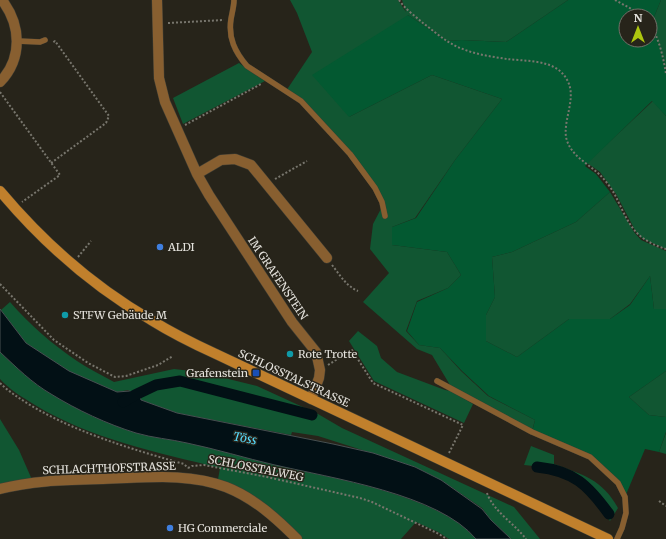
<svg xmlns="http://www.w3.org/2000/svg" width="666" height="539" font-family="Merriweather,serif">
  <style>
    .green { fill: #115632 }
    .forest { fill: #035931; fill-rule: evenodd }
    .water { fill: #021015; stroke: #464f51 }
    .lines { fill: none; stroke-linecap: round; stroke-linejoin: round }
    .canal { stroke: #021015; stroke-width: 11 }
    .lane-casing { stroke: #413f35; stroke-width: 6 }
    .street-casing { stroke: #413f35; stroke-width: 11 }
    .secondary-casing { stroke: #413f35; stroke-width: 11 }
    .path { stroke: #78766d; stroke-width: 2; stroke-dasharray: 2 2; stroke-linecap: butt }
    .lane { stroke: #885f30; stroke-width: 5.5 }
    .street { stroke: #885f30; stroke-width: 10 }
    .secondary { stroke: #c1802c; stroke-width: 10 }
    .shop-dot { fill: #3f7fe0; stroke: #27241a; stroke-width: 1.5 }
    .culture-dot { fill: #0f9aa8; stroke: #27241a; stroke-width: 1.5 }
    .transit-dot { fill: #1a4fb4; stroke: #27241a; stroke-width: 1.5 }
    .labels { text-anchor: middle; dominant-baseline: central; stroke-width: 3; stroke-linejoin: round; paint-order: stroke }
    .poi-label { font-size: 11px; fill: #e4e2dc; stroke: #27241a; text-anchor: start }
    .street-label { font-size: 11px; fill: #e4e2dc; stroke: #27241a }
    .water-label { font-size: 12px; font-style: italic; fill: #56dafc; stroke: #27241a }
  </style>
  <rect width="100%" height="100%" fill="#27241a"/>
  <!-- green -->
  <path class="green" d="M290 0H398L406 12 402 0H568L506 42 462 40 447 41 408 15 349 117 432 75 502 99 455 160 415 218 392 227V245L447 252 461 275 448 288 417 301 406 331 419 345 440 348 461 371 488 396 535 420 532 431 450 385 432 355 417 349 363 302 389 273 370 249 373 224 384 203 375 188 311 111 286 91 312 52 297 13Z
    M661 0H666V71L652 22Z
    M239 63 265 81 183 124 173 98Z
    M653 101 666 116V249L643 239 636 232 616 194 600 172 587 163Z
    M610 192 634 232 641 240 666 251V309H654L650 276 630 304 610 319H569L517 357 486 341V315L495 297 492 257 512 252 576 222Z
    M10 302C30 325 52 344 77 361 89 369 102 375 114 382L174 369 200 372 257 386 318 414 342 428 514 507 540 539H511L491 520 482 508 441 480 415 467 318 436 292 432 291 435 177 413 141 400V397L128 390 117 392 70 372 26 343 1 310Z
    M358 331 377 346 381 358 397 372 445 390 451 391 473 404 464 423 374 381 349 341Z
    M0 352C16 367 32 383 51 394 77 410 107 424 136 433 153 438 170 439 187 443 216 449 245 458 275 465 331 478 439 495 476 539H449L438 532 416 522 401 539H297L282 525 217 485 220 468C156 452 91 439 35 405 22 397 10 390 0 379Z
    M666 371V417L649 415 629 397Z
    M0 419 19 450 33 482 0 489Z
    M666 433V454L659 452Z
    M531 446 554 455V464C583 475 602 479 618 508L610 521 607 517 609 514C595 493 578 474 552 468 543 467 534 466 524 465Z"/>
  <!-- forest -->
  <path class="forest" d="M568 0H661L652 22 666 71V116L652 101 585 166 596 174 610 192 576 222 512 252 492 257 495 297 486 315V341L517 357 569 319H610L630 305 650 276 654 309H666V371L629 397 649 415 666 417V432L659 452 645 449 625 497 618 483 590 457 532 432 535 420 489 396 462 371 440 348 419 345 407 331 417 302 448 288 461 275 447 252 392 245V227L416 218 455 160 502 99 432 75 349 117 312 75 408 15 447 41 462 40 506 42ZM626 16H650V40H626Z"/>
  <!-- water -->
  <path class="water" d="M0 309 26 343 69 371 117 392 130 391 140 397 141 400 177 413 333 444 373 453 415 467 441 480 482 509 491 520 511 539H476C439 494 331 478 275 465 245 458 216 449 187 443 170 439 153 438 136 433 107 424 77 410 51 394 32 383 16 367 0 352Z"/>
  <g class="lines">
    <!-- canal -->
    <path class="canal" d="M123 402 135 395 156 385 180 381 312 415
      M537 467C574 471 588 485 609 514"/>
    <!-- lane casing -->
    <g class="lane-casing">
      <path id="lane" d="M234 0C234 6 232 13 231 19 228 38 235 52 247 66L301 101 350 154 375 188 382 202 385 216
        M17 41 40 42 45 40
        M437 381 532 432 590 457 618 483 625 497 626 513 622 528 617 539"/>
    </g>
    <!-- street casing -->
    <g class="street-casing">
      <path id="street" d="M157 0 159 78 165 102 197 174 209 195 292 322 316 352 320 370 319 378 311 399
        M0 82C23 58 21 25 2 0
        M197 174 221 160 235 159 251 165 327 258
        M0 489C34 480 68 480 103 479 144 478 187 472 226 487 254 498 276 518 297 539"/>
    </g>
    <!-- secondary casing -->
    <g class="secondary-casing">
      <path id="secondary" d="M0 191C42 241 94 287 151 320 172 333 194 344 216 354L608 539"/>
    </g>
    <!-- path -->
    <path class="path" d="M399 0C405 9 415 16 423 23 431 29 439 36 447 41 465 53 487 56 507 59 524 61 547 60 560 71 582 91 563 115 566 137 570 156 588 163 600 175 606 181 612 189 616 197 622 209 628 224 637 233 645 241 656 246 666 249
      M615 0 637 12 641 16
      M168 23 224 20
      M650 26C659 36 664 61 666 74
      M0 92 60 175 22 202
      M185 125 261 84
      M51 163 106 123 109 116 55 41 52 43
      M275 179 307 161
      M78 257 91 241
      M332 265C340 275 346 286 358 291
      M0 284 54 340 88 363 115 377 126 376 158 365 173 356
      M328 365 352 350 373 383 463 425 449 453
      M0 383C9 392 19 398 30 405 77 433 131 449 184 464L188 468
      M188 468 192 466 204 465 267 477 360 498 372 502 437 533 447 539
      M487 493C493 511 515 524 526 539
      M659 501 666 506"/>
    <!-- lane -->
    <use href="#lane" class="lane"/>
    <!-- street -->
    <use href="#street" class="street"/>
    <!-- secondary -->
    <use href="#secondary" class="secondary"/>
  </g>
  <!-- markers -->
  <g class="shop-dot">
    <circle cx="160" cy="247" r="4"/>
    <circle cx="170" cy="528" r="4"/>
  </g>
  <g class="culture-dot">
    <circle cx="65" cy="315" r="4"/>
    <circle cx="290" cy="354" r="4"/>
  </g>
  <rect class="transit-dot" x="252" y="369" width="8" height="8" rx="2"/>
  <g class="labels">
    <!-- poi labels -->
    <g class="poi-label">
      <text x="168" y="247">ALDI</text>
      <text x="73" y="315">STFW Gebäude M</text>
      <text x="298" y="354">Rote Trotte</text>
      <text x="248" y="373" text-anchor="end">Grafenstein</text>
      <text x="178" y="528">HG Commerciale</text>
    </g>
    <!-- street labels -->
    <g class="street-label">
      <text transform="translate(278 278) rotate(56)">IM GRAFENSTEIN</text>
      <text transform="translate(294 378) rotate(25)">SCHLOSSTALSTRASSE</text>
      <text transform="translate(109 468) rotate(-2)">SCHLACHTHOFSTRASSE</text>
      <text transform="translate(256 468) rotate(11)">SCHLOSSTALWEG</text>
    </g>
    <!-- water labels -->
    <g class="water-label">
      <text transform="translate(245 438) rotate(10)">Töss</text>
    </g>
  </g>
  <!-- north arrow -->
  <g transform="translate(638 28)"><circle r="19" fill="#27241a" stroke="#737068"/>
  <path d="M0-3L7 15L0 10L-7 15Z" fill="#adc60f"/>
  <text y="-6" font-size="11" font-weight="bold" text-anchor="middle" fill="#e4e2dc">N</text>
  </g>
</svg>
